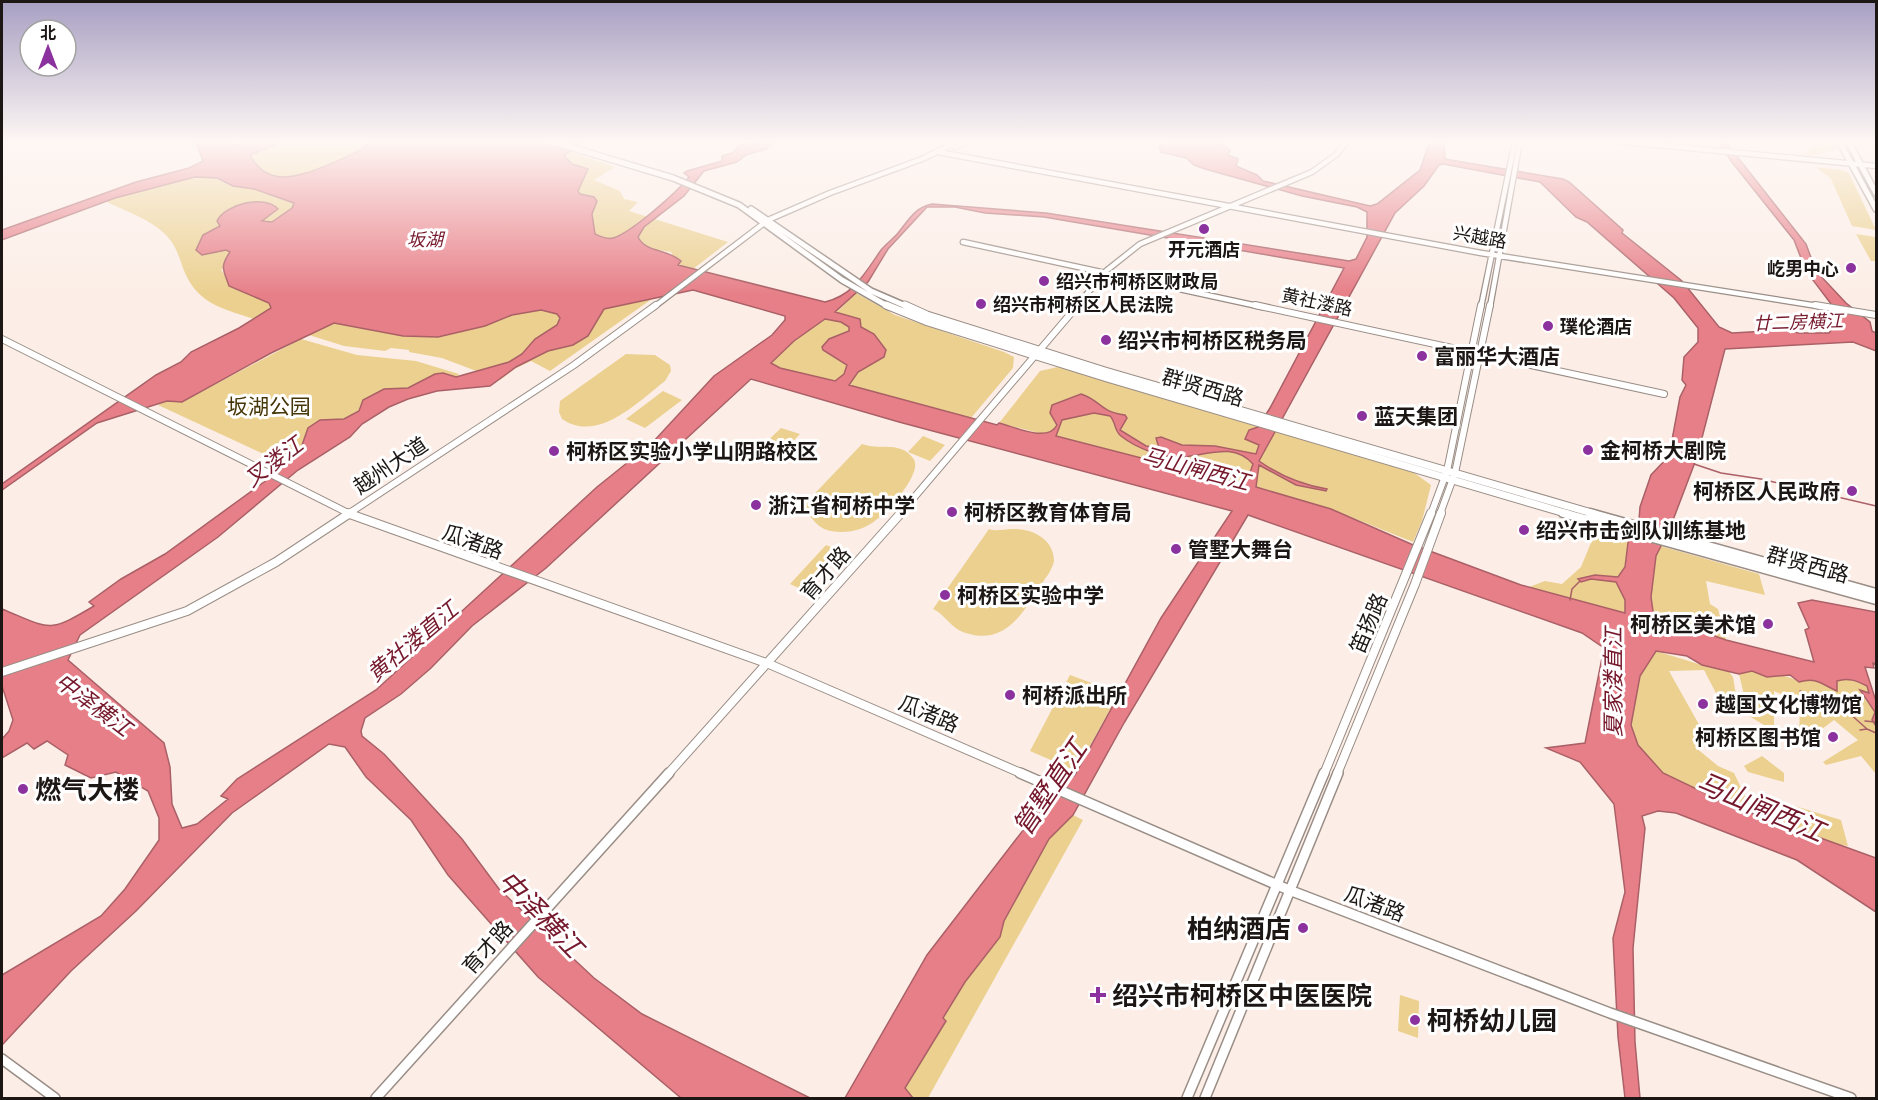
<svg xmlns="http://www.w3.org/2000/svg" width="1878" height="1100" font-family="'IBM Plex Sans','Noto Sans SC',sans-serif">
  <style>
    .green { fill: #ebd08f }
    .water { fill: #e77f88; stroke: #aa6066; stroke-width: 1.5; fill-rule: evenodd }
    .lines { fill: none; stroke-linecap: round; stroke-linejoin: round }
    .stream { stroke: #aa6066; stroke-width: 1.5 }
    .secondary-far3-casing { stroke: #998d86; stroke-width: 7 }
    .secondary-far2-casing { stroke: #998d86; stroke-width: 8 }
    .secondary-far1-casing { stroke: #998d86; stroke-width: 10 }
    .secondary-casing { stroke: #998d86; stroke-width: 12 }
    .primary-far2-casing { stroke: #998d86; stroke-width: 8 }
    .primary-far1-casing { stroke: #998d86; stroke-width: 9 }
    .primary-casing { stroke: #998d86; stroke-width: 11 }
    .secondary-far3 { stroke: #fff; stroke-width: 4.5 }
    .secondary-far2 { stroke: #fff; stroke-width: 6 }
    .secondary-far1 { stroke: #fff; stroke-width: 8 }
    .secondary { stroke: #fff; stroke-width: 9 }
    .primary-far2 { stroke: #fff; stroke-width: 5 }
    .primary-far1 { stroke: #fff; stroke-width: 7 }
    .primary { stroke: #fff; stroke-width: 8 }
    .poi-dot { fill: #8b329e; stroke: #fff; stroke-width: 2 }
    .labels { text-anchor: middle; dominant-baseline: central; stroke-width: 6; stroke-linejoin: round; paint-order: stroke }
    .far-street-label { font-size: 18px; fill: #1c1715; stroke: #fff }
    .far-water-label { font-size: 18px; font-style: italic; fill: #76182b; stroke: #fff }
    .far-poi-label { font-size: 18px; font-weight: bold; fill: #1c1715; stroke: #fff; text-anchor: start }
    .poi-label { font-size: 21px; font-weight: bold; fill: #1c1715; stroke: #fff; text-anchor: start }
    .street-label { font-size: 21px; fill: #1c1715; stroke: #fff }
    .park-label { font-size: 21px; fill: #453507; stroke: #fff }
    .water-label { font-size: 22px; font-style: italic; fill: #76182b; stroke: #fff }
    .near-poi-label { font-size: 26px; font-weight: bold; fill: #1c1715; stroke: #fff; text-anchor: start }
    .near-water-label { font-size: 27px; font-style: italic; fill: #76182b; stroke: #fff }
  </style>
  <rect width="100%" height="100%" fill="#fceee7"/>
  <!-- green -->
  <path class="green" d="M284 141H372C359 153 344 158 327 165 300 176 268 189 250 155Z
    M1812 141H1834L1839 149 1810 156 1805 154 1813 145Z
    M569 151 615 167 594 180 620 191 624 199 638 202 629 211 728 242 693 269 677 265 671 252 651 249 640 242 607 239 595 234 592 214 578 191 587 169 572 164 564 156Z
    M1816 167 1842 170 1849 173 1876 230 1852 226 1831 179Z
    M209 176 233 186 254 189 294 203 304 210 221 270 236 289 269 303 271 308 254 319C220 308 196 303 183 268 179 256 175 244 166 235 150 219 125 211 105 201L161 184Z
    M1856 234 1876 237V261H1871Z
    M856 293 895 315 1004 352 1014 357 1013 368 971 418 780 368 771 362 794 341 840 309Z
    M656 296 550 371 531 361 516 368 500 380 442 358 409 352V350L391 348 385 351 344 346 309 335 334 323 373 329 459 331 485 326 511 315 541 310 604 309Z
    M301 339 357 355 416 361 459 374 456 377 443 373 435 374 408 388 394 390 344 419 320 421 308 428 301 448 285 464 158 405 167 401 182 402Z
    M626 354 655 355 670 365 671 371 665 381C639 401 598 444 562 419L559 412 560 401Z
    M1058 367 1413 472 1431 485 1422 521 1413 542 1331 509 1267 490 999 423 1040 371Z
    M663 391 682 400 645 428 626 419Z
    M781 428 800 434 775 460 756 452Z
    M923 436 945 445 930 461 908 452Z
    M862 444C879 451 899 440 913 458 925 472 885 515 872 523 863 529 852 532 842 532 813 532 817 517 800 509Z
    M1597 528 1759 574 1765 595 1706 581 1710 604 1718 609 1726 640 1529 587 1545 581 1562 584 1581 567Z
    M989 529C998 532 1003 529 1012 529 1032 528 1054 539 1054 561 1052 571 1044 580 1038 589 1021 617 1003 645 966 633 951 629 946 615 933 609Z
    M826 545 838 550 803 590 790 584Z
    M1656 651 1702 665 1727 669 1733 677 1738 707 1720 701 1704 670 1669 671 1706 737 1695 747 1718 766 1734 773 1745 796 1796 812 1795 806 1841 820 1848 846 1836 844 1732 806 1663 773 1638 745 1631 725 1640 676Z
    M1752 671C1769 677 1785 672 1799 682 1820 676 1819 684 1837 690V681L1844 678 1867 685 1869 694 1861 691V694L1875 712 1872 720 1876 726V774L1861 756 1826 765 1823 762 1858 740 1834 720 1802 744 1799 742 1800 702 1774 691V731L1749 716 1739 674Z
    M1070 675 1119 693 1076 771 1030 751Z
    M1762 756 1784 773V782L1748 772 1744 766Z
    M1073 815 1083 820 928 1098H913L905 1088 945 1021 943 1019 965 982 1000 937 1004 921 1049 839Z
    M1400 995 1419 1001 1418 1038 1398 1031Z"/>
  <!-- water -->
  <path class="water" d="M184 141H227L234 146 249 141H284L250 155C268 189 300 176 328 165 344 158 359 153 372 141H582L564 156 572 164 588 169 578 191 580 194 594 197 597 201 592 214 595 234C600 236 607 240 613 238 631 233 677 192 689 177L684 173 687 171 722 161V156L732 153 741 144 776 141 766 149 746 155 737 162 704 171 684 196 644 227 638 237C646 253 666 248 681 261L678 265 825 302C854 295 865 273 881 250 886 244 893 239 898 233 908 221 915 207 932 204L1046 213 1349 261 1356 259 1367 237V212L1357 207 1302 196 1205 169 1194 165 1186 158 1161 152 1159 146C1177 139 1217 133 1230 151L1228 155 1238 159 1236 166 1257 175 1263 181 1370 206 1377 204 1420 170 1430 141H1444L1445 159 1563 179 1569 182 1623 230 1622 233 1682 281 1719 327 1732 333 1783 330 1799 333H1829L1841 317 1806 271 1794 240 1731 161 1719 141H1725L1806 244 1816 271 1846 303 1870 322 1872 331 1876 333V351L1853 342 1725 349 1697 457 1670 528 1656 556 1651 597 1653 611 1659 617 1726 640 1814 662 1805 630 1809 628 1798 603 1812 600 1876 612V664L1873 663 1874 668 1865 667 1876 701V726L1872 720 1875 712 1860 690 1869 693 1867 686C1857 681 1848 677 1837 681V691C1821 684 1817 677 1799 682L1790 675 1767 677 1752 671 1739 674 1702 665 1687 656 1656 651 1640 676 1631 725 1638 745 1663 773 1732 806 1876 858V912L1797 860 1676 813 1658 811 1642 816 1645 828 1633 948 1635 1042 1640 1098H1625L1618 1037 1613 938 1625 892 1614 804 1580 762 1546 748 1585 743 1604 648 1582 633 1248 515 1124 723 1073 815 1049 839 1004 921 1000 937 965 982 943 1018 946 1021 905 1088 913 1098H845L927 955 1044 803 1075 775 1161 618 1232 511 899 422 751 379 546 568 472 626 431 668 401 694 365 718 361 731 362 736 384 754 462 839 499 889 594 978 642 1014 810 1098H681L538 977 448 875 411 820 366 777 345 747 329 744 232 813 136 911 71 971 2 1045V975L101 916 125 889 159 840V818L148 791 116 772 91 778 65 765 68 755 47 741 34 749 27 743 2 758V739L9 731 13 720 2 686V609C51 629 47 634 94 606L89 602 121 579 165 554 264 482 301 448 308 428 320 420 344 419 359 411 363 400 384 389 408 388 435 374 443 373 456 377 509 362 522 354 535 339 557 325 560 318 557 314 541 310 512 315 485 326 438 337 403 336 334 323 271 353 182 402 167 401 97 423 2 490V484L156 375 181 362 191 352 239 328 271 308 269 303 229 286C224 270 219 268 230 252L226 250 202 255 196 250 203 235 220 226 217 221C225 204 265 194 278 209L262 221 272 222 292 208 294 203 254 189 233 186 217 178 195 177 115 198 2 240V230L136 182 189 168 203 161 197 145ZM1443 164 1540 182 1576 217 1587 222 1674 298 1698 328V342L1684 357 1682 380 1686 385 1680 397 1669 456 1651 475 1640 507 1639 520 1628 543 1625 567 1618 577 1595 575 1578 579 1581 582 1591 579 1616 582 1625 600V613L1521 585 1411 544 1331 509 1256 487 1259 465 1296 485 1326 491 1327 489C1303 485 1279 475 1259 461L1395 213 1424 186 1439 165ZM927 207H955L985 213 1044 217 1344 268 1270 408 1258 427 1249 430 1245 439 1259 445 1256 454 1215 446 1182 445 1161 437 1156 438 1159 448 1146 446 1120 430 1127 418 1125 415C1098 411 1102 401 1081 394L1052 405 1050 413 1057 425C1048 443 1015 427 999 423L997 425 849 385 858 372 884 357 886 350 874 334 861 327 860 319 835 312 868 282 888 249ZM693 290 785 316V320L772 335 714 376 653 442 597 487 376 690 237 779 221 796 228 799 197 824 182 828 172 804 170 767 164 743 68 660 80 635 218 537 298 470 350 437 362 424 389 407 408 399 437 391 490 386 516 367 548 351 573 345 588 336 604 309ZM825 319 841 322 849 327V331L829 339 822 347 823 350 847 365 844 374 835 381 780 368 771 363 794 341ZM1094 413 1110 416C1116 422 1114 431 1121 436 1136 448 1164 459 1183 457 1208 455 1233 442 1253 464L1248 478 1242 484 1056 436 1062 420Z"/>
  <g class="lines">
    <!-- stream -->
    <path class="stream" d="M1694 464 1721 473 1761 479 1876 506
      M1570 600 1572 589 1580 581
      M1800 691 1848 712 1867 729 1860 730
      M1865 721 1875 722
      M1867 729 1876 733"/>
    <!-- secondary-far3 casing -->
    <g class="secondary-far3-casing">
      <path id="secondary-far3" d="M1615 141 1876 166
        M955 147 967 141
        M938 152 1481 253 1824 307
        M963 242 1262 307
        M654 307 768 220 830 193 922 159 959 141
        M1076 307 1106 271 1140 244 1312 172 1337 154 1347 141
        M1481 307 1515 141
        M1490 307 1520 141"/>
    </g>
    <!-- secondary-far2 casing -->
    <g class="secondary-far2-casing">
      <path id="secondary-far2" d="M1255 305 1664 394
        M1815 305 1876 315
        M2 339 350 514
        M348 514 574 365 656 305
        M900 514 1078 305
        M1431 514 1447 471 1481 305
        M1440 514 1455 473 1490 305"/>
    </g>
    <!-- secondary-far1 casing -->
    <g class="secondary-far1-casing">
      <path id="secondary-far1" d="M347 513 769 664 1023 774
        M2 672 187 611 276 562 350 513
        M668 774 901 513
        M1324 774 1431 513
        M1337 774 1415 584 1441 513"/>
    </g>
    <!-- secondary casing -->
    <g class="secondary-casing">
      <path id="secondary" d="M1020 773 1289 890 1610 1013 1851 1098
        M2 1059 55 1098
        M376 1098 669 773
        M1187 1098 1324 773
        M1205 1098 1338 773"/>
    </g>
    <!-- primary-far2 casing -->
    <g class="primary-far2-casing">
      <path id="primary-far2" d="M550 141 673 178 739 205 842 280 889 307
        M1839 141 1876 209
        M1848 141 1876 193
        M751 209 871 291 908 307"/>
    </g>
    <!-- primary-far1 casing -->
    <g class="primary-far1-casing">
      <path id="primary-far1" d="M886 305 928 322 1107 378 1568 514
        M905 305 927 315 1105 371 1595 514"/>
    </g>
    <!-- primary casing -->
    <g class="primary-casing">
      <path id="primary" d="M1563 513 1876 600
        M1590 513 1876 593"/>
    </g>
    <!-- secondary-far3 -->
    <use href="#secondary-far3" class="secondary-far3"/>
    <!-- secondary-far2 -->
    <use href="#secondary-far2" class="secondary-far2"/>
    <!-- secondary-far1 -->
    <use href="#secondary-far1" class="secondary-far1"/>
    <!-- secondary -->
    <use href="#secondary" class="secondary"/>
    <!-- primary-far2 -->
    <use href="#primary-far2" class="primary-far2"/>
    <!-- primary-far1 -->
    <use href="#primary-far1" class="primary-far1"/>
    <!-- primary -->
    <use href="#primary" class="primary"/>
  </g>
  <!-- sky -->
  <linearGradient id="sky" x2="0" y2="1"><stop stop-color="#a79fc2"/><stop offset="0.48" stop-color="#fef7f4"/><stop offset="1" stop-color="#fef7f4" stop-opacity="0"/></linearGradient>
  <rect width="1878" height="295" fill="url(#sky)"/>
  <!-- markers -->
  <g class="poi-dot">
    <circle cx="1204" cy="229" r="6"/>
    <circle cx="1851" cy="268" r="6"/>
    <circle cx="1044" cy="281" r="6"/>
    <circle cx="981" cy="304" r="6"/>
    <circle cx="1548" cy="326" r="6"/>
    <circle cx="1106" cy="340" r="6"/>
    <circle cx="1422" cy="356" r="6"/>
    <circle cx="1362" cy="416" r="6"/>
    <circle cx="1588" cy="450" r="6"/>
    <circle cx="554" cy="451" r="6"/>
    <circle cx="1852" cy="491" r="6"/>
    <circle cx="756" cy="505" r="6"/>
    <circle cx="952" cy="512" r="6"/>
    <circle cx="1524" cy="530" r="6"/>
    <circle cx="1176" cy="549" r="6"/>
    <circle cx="945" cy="595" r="6"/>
    <circle cx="1768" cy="624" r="6"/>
    <circle cx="1010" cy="695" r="6"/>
    <circle cx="1703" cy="704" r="6"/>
    <circle cx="1833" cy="737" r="6"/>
    <circle cx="23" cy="789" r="6"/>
    <circle cx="1303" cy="928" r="6"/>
    <path d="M1095 986h6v6h6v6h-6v6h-6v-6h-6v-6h6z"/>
    <circle cx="1415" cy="1020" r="6"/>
  </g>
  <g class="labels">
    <!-- far-street labels -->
    <g class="far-street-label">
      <text transform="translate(1480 237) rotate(10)">兴越路</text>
      <text transform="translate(1317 302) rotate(12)">黄社溇路</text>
    </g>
    <!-- far-water labels -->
    <g class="far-water-label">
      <text x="425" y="239">坂湖</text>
      <text transform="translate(1798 322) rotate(-2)">廿二房横江</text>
    </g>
    <!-- far-poi labels -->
    <g class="far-poi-label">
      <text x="1204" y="249" text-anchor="middle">开元酒店</text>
      <text x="1839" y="268" text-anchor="end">屹男中心</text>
      <text x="1056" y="281">绍兴市柯桥区财政局</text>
      <text x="993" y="304">绍兴市柯桥区人民法院</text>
      <text x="1560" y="326">璞伦酒店</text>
    </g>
    <!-- poi labels -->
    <g class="poi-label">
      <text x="1118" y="340">绍兴市柯桥区税务局</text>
      <text x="1434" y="356">富丽华大酒店</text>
      <text x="1374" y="416">蓝天集团</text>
      <text x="1600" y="450">金柯桥大剧院</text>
      <text x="566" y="451">柯桥区实验小学山阴路校区</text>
      <text x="1840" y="491" text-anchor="end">柯桥区人民政府</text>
      <text x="768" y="505">浙江省柯桥中学</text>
      <text x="964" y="512">柯桥区教育体育局</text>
      <text x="1536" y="530">绍兴市击剑队训练基地</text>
      <text x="1188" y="549">管墅大舞台</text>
      <text x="957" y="595">柯桥区实验中学</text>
      <text x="1756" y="624" text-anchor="end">柯桥区美术馆</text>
      <text x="1022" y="695">柯桥派出所</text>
      <text x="1715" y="704">越国文化博物馆</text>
      <text x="1821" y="737" text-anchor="end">柯桥区图书馆</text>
    </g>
    <!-- street labels -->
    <g class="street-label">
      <text transform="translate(1203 387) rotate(16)">群贤西路</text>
      <text transform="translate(390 465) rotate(-34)">越州大道</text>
      <text transform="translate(473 541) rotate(20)">瓜渚路</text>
      <text transform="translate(1808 564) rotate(15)">群贤西路</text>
      <text transform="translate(825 573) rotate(-49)">育才路</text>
      <text transform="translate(1368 623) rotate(-67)">笛扬路</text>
      <text transform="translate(929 713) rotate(23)">瓜渚路</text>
      <text transform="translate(1375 903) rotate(21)">瓜渚路</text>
      <text transform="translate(487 947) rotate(-48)">育才路</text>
    </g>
    <!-- park labels -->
    <g class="park-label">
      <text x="269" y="406">坂湖公园</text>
    </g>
    <!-- water labels -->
    <g class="water-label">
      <text transform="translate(273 461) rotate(-37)">叉溇江</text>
      <text transform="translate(1196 468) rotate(15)">马山闸西江</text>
      <text transform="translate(412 641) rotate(-40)">黄社溇直江</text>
      <text transform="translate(1612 682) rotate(-90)">夏家溇直江</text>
      <text transform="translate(94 704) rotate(37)">中泽横江</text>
    </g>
    <!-- near-poi labels -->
    <g class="near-poi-label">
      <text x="35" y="789">燃气大楼</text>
      <text x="1291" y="928" text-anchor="end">柏纳酒店</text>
      <text x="1112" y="995">绍兴市柯桥区中医医院</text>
      <text x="1427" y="1020">柯桥幼儿园</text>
    </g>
    <!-- near-water labels -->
    <g class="near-water-label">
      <text transform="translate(1049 787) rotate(-56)">管墅直江</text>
      <text transform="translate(1761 806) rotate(23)">马山闸西江</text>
      <text transform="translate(541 913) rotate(46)">中泽横江</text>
    </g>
  </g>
  <!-- border -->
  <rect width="1878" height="1100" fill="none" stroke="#1c1715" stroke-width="6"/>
  <!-- north arrow -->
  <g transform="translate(48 48)"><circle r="28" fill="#ffffff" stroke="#a4a2a1" stroke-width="1.5"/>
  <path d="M0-4.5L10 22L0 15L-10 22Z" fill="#8b329e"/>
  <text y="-9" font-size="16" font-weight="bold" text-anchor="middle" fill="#1c1715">北</text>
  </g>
</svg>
